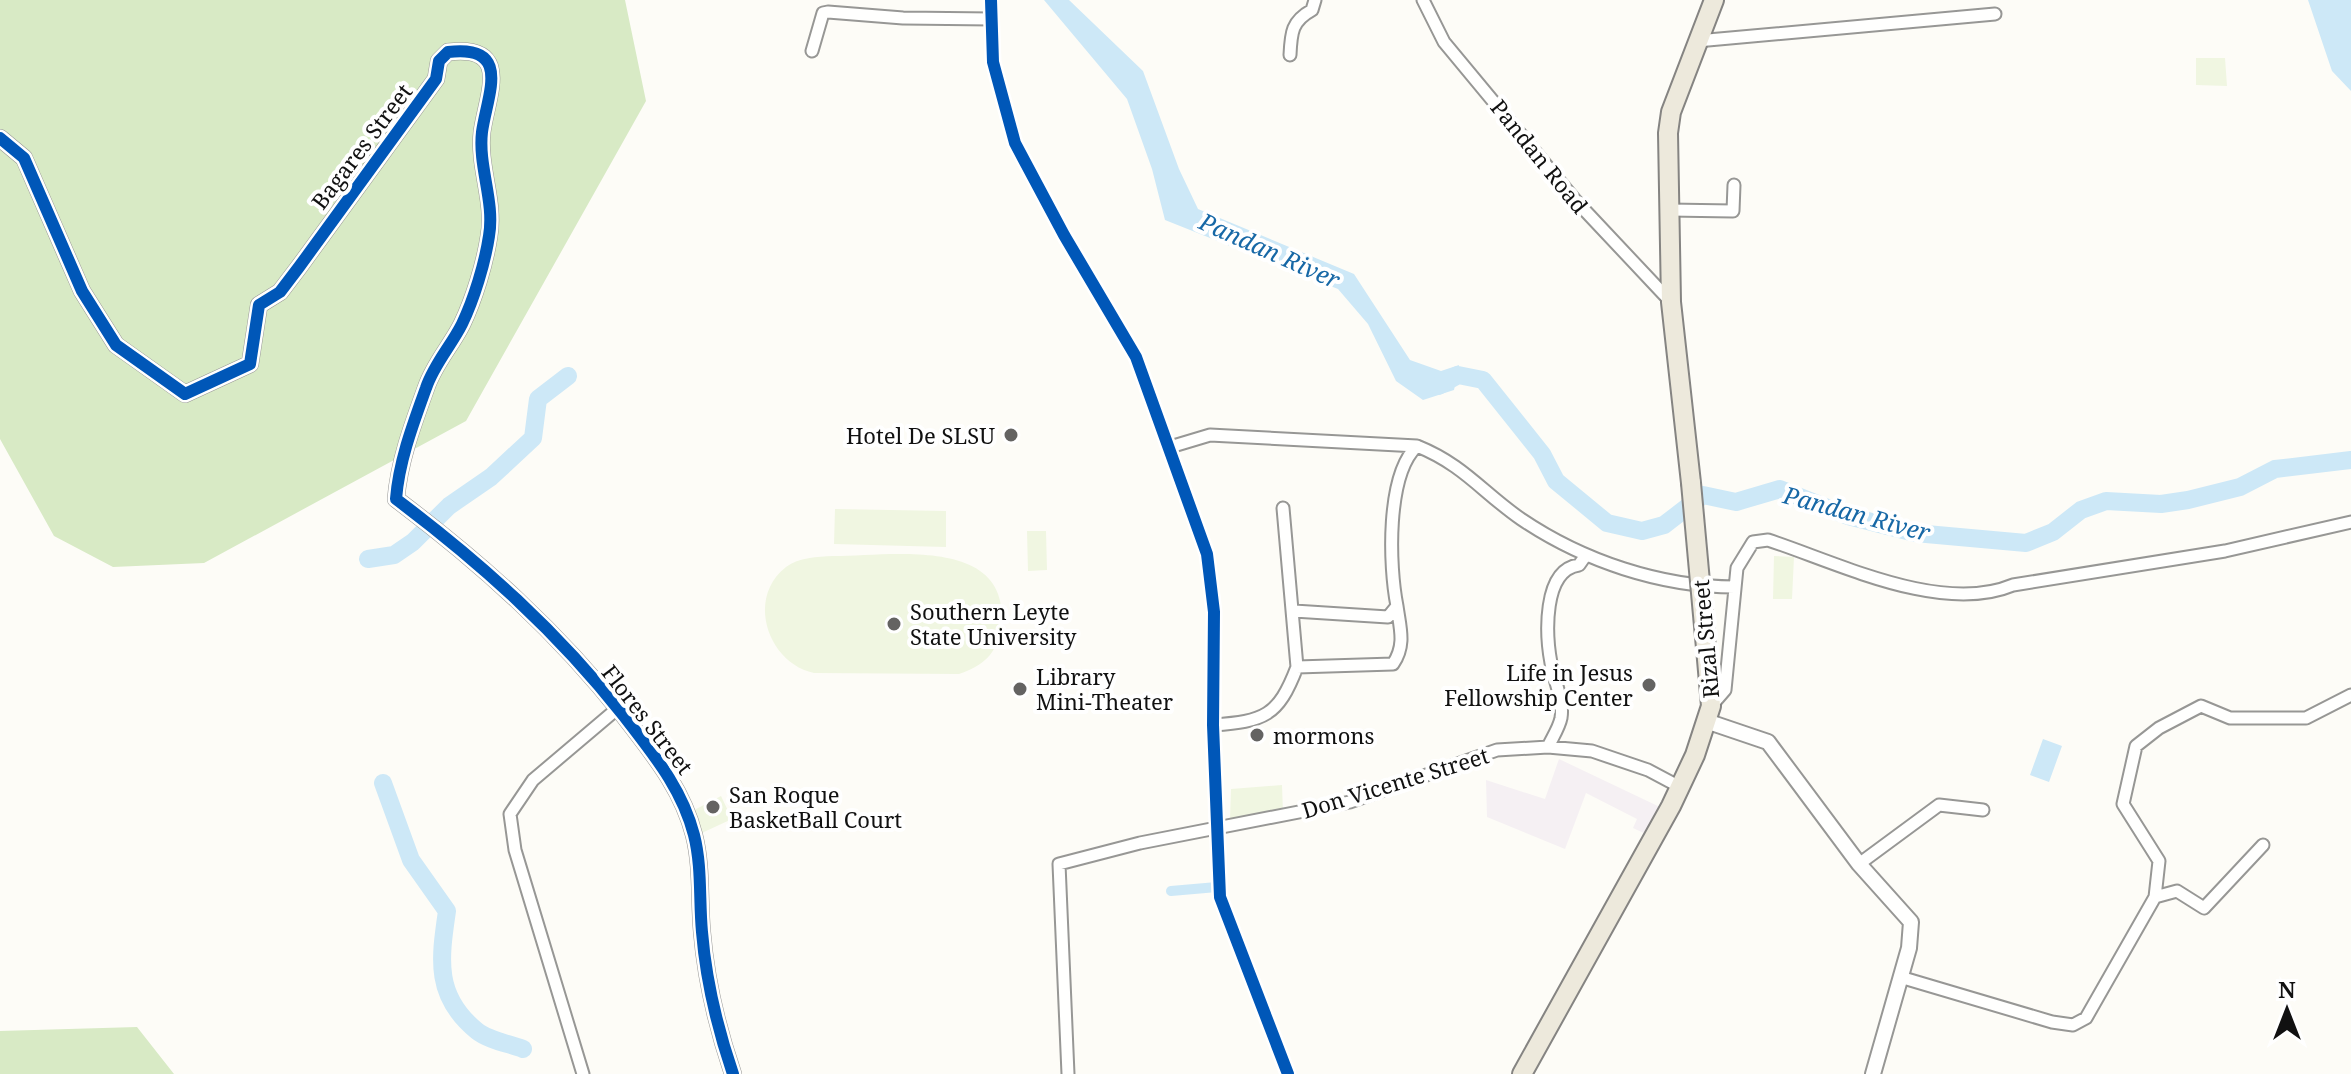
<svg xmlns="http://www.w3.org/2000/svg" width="2351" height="1074" font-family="'Noto Serif',serif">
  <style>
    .industrial { fill: #f5f0f3 }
    .forest { fill: #d8eac5 }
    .pitch { fill: #f0f6e1 }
    .water { fill: #cde8f7 }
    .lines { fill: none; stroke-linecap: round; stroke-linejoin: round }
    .canal { stroke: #cde8f7; stroke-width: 10 }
    .river { stroke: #cde8f7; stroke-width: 18 }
    .minor-casing { stroke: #979795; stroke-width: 15 }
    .tertiary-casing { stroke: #979795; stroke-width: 18 }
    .primary-casing { stroke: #858482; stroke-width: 22 }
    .minor { stroke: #fffffe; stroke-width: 11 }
    .tertiary { stroke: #fffffe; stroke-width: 14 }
    .primary { stroke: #ede9dc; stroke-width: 18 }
    .primary-bridge-casing { stroke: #858482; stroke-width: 22; stroke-linecap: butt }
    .primary-bridge { stroke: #ede9dc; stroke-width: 18 }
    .cycleway-casing { stroke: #fff; stroke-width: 17 }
    .cycleway { stroke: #0057b8; stroke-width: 12 }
    .poi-dot { fill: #646362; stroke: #fff; stroke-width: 3 }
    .labels { text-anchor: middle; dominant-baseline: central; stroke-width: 8; stroke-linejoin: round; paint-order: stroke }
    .street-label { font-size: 22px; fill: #111; stroke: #fff }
    .poi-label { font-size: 22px; fill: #111; stroke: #fff; text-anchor: start }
    .water-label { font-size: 24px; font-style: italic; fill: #1768a6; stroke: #fff }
  </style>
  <rect width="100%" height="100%" fill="#fdfcf7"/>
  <!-- industrial -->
  <path class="industrial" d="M1559 759 1662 808 1648 835 1633 828 1637 819 1586 793 1565 849 1487 817 1486 780 1545 799Z"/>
  <!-- forest -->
  <path class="forest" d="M0 0H625L646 101 466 421 204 563 113 567 54 536 0 439Z
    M137 1027 174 1074H0V1031Z"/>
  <!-- pitch -->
  <path class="pitch" d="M2196 58H2225L2227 86 2196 85Z
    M835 509 946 511V547L834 544Z
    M1027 531H1046L1047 570 1028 571Z
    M833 556C891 556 1013 535 1001 628 997 654 983 666 959 674L814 673C769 664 745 599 786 567 799 557 817 557 833 556Z
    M1774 556 1794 557 1792 599H1773Z
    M1282 785 1283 813 1230 819 1231 789Z
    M721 796 732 819 691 838 679 818Z"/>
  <!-- water -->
  <path class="water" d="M1044 0H1069L1143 71 1179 169 1198 209 1354 274 1410 360 1441 371 1459 365 1454 390 1423 400 1396 381 1368 324 1338 289 1165 220 1152 169 1127 99Z
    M2308 0H2351V91L2332 71Z
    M2043 739 2062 746 2049 782 2030 775Z"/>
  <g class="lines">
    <!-- canal -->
    <path class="canal" d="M1171 891 1217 887"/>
    <!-- river -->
    <path class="river" d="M1438 386 1458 375 1483 380 1542 454 1556 481 1607 523 1642 531 1664 525 1703 495 1736 502 1780 489 1848 516 1915 533 2026 543 2053 532 2081 510 2106 501 2161 504 2188 500 2240 487 2275 469 2351 460
      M368 559 394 555 413 542 449 506 491 477 533 438 538 399 568 376
      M383 783 411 860 447 911C440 959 434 996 477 1031 488 1040 510 1044 523 1049"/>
    <!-- minor casing -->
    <g class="minor-casing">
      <path id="minor" d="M991 0 993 62 1015 143 1064 235 1136 357 1207 554 1214 612 1213 725 1220 897 1288 1074
        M1423 0 1444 42 1576 201 1671 302
        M1697 41 1995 14
        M812 51 823 13 828 12 903 18 992 19
        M1290 55C1291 32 1292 21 1312 10L1315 0
        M1669 210 1733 211 1734 185
        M1170 447 1210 435 1417 446
        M1294 611 1388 617 1397 606C1389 566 1386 475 1417 446 1464 465 1482 492 1521 519 1583 561 1661 587 1735 587
        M1297 667 1393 664C1406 645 1400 628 1397 606
        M1712 705 1725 690 1737 568 1753 542 1768 540C1838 563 1942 615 2013 585L2225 551 2351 522
        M1213 725C1264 721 1278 717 1297 667L1283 508
        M1548 747C1552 738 1559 728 1561 718 1564 701 1554 680 1551 663 1546 636 1542 570 1579 565L1586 555
        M1859 864 1939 805 1983 810
        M2155 897 2177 891 2204 908 2263 845
        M1900 977 2052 1022 2073 1025 2086 1018 2155 897 2159 861 2123 804 2136 746 2159 728 2201 706 2230 718H2306L2351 695
        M583 1074 515 850 510 814 533 780 618 708
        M1068 1074 1059 864 1140 843 1350 802 1497 750 1548 747 1592 751 1648 770 1680 787"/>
    </g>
    <!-- tertiary casing -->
    <g class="tertiary-casing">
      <path id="tertiary" d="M0 138 24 158 82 291 116 345 185 394 250 364 259 305 280 292 299 267 436 79 439 61 448 52C513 44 487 95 482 132 478 167 495 201 489 236 485 263 474 299 462 324 451 346 434 364 426 388 413 424 399 461 396 499 481 563 558 632 624 716 653 754 682 788 694 835 702 866 699 900 702 932 706 981 717 1027 733 1074
        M1706 721 1768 742 1859 864 1911 922 1909 948 1873 1074"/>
    </g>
    <!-- primary casing -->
    <g class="primary-casing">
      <path id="primary" d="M1691 483 1671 302 1668 133 1671 112 1714 0
        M1522 1074 1671 806 1695 755 1711 706 1706 648"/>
    </g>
    <!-- minor -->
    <use href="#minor" class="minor"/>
    <!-- tertiary -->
    <use href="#tertiary" class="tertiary"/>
    <!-- primary -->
    <use href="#primary" class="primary"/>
    <!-- primary-bridge casing -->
    <g class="primary-bridge-casing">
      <path id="primary-bridge" d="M1691 483 1706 648"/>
    </g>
    <!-- primary-bridge -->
    <use href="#primary-bridge" class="primary-bridge"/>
    <!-- cycleway casing -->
    <g class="cycleway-casing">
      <path id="cycleway" d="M991 0 993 62 1015 143 1064 235 1136 357 1207 554 1214 612 1213 725 1220 897 1288 1074
        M0 138 24 158 82 291 116 345 185 394 250 364 259 305 280 292 299 267 436 79 439 61 448 52C513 44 487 95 482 132 478 167 495 201 489 236 485 263 474 299 462 324 451 346 434 364 426 388 413 424 399 461 396 499 481 563 558 632 624 716 653 754 682 788 694 835 702 866 699 900 702 932 706 981 717 1027 733 1074"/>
    </g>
    <!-- cycleway -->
    <use href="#cycleway" class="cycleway"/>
  </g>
  <!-- markers -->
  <g class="poi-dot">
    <circle cx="1011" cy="435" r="8"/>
    <circle cx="894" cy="624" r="8"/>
    <circle cx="1649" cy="685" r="8"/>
    <circle cx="1020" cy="689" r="8"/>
    <circle cx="1257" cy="735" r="8"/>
    <circle cx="713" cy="807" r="8"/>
  </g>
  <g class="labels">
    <!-- street labels -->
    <g class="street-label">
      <text transform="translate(361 146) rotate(-53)">Bagares Street</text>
      <text transform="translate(1540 156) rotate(51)">Pandan Road</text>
      <text transform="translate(1705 639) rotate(-95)">Rizal Street</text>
      <text transform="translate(648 719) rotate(52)">Flores Street</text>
      <text transform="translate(1395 782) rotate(-17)">Don Vicente Street</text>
    </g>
    <!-- poi labels -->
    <g class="poi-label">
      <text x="995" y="435" text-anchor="end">Hotel De SLSU</text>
      <text x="910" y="611">Southern Leyte<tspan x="910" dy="25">State University</tspan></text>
      <text x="1633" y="672" text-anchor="end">Life in Jesus<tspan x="1633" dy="25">Fellowship Center</tspan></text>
      <text x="1036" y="676">Library<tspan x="1036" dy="25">Mini-Theater</tspan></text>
      <text x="1273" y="735">mormons</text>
      <text x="729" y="794">San Roque<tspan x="729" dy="25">BasketBall Court</tspan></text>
    </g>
    <!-- water labels -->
    <g class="water-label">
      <text transform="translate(1270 250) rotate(24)">Pandan River</text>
      <text transform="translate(1857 513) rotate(15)">Pandan River</text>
    </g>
  </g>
  <!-- north arrow -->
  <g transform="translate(2287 1010)" stroke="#ffffff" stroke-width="6" paint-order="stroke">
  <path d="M0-6L14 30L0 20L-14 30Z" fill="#111111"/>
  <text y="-12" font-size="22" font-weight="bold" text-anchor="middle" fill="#111111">N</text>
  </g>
</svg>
